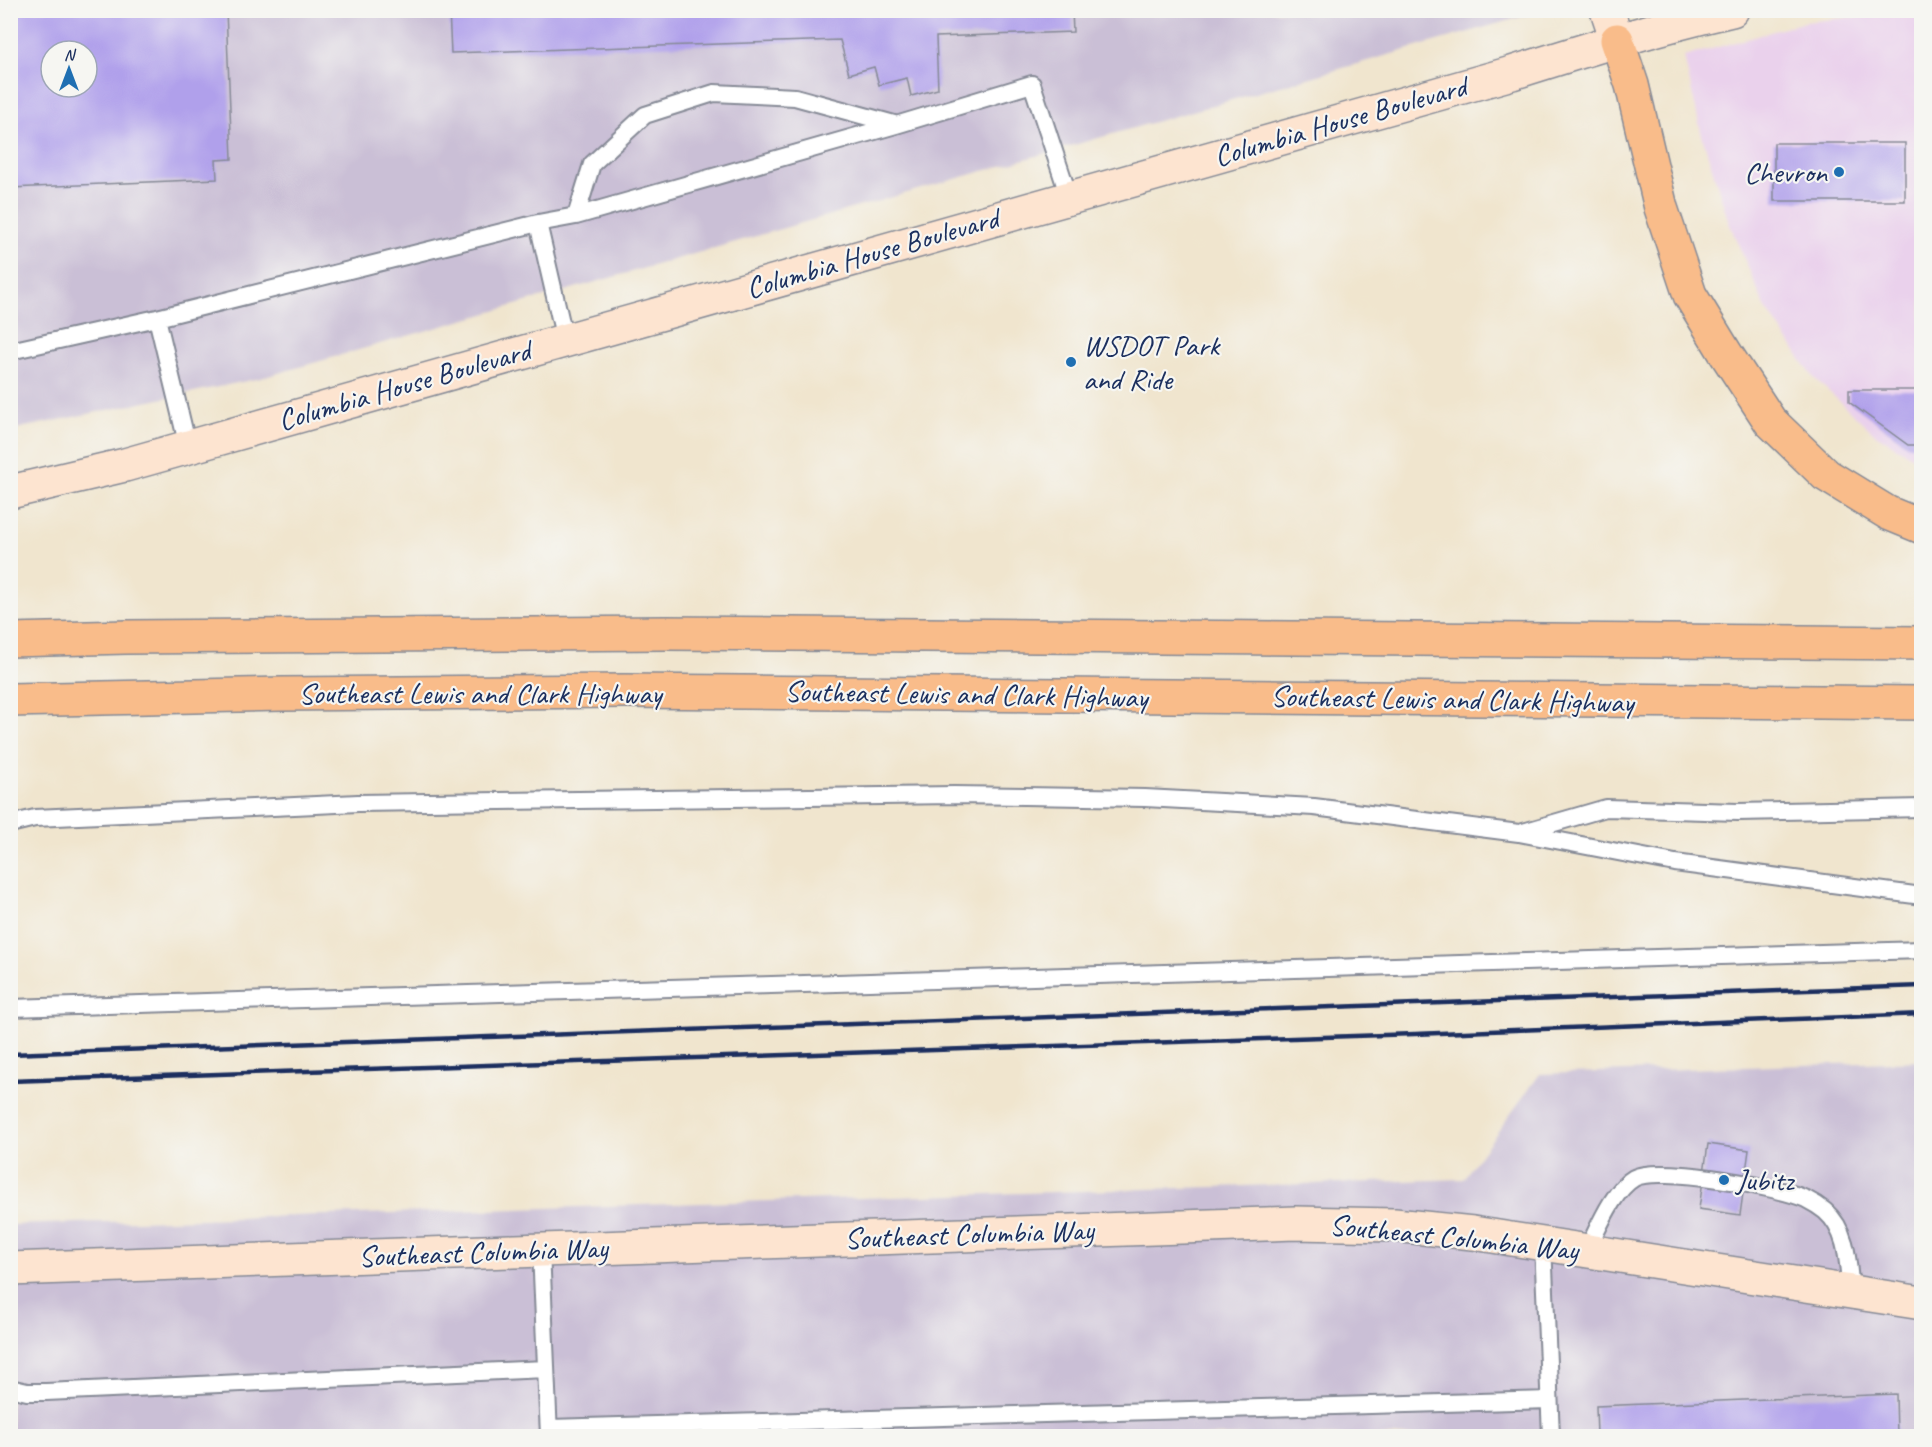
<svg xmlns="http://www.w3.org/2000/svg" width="1932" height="1447" font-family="Caveat,sans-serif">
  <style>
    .built { fill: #ead1ec }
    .industrial { fill: #cabfd6; fill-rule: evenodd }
    .building { fill: #b0a0eb; fill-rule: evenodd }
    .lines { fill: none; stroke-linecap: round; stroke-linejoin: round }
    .lane-casing { stroke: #868a96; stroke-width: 20 }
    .secondary-casing { stroke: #868a96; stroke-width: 36 }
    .highway-casing { stroke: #868a96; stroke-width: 36 }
    .lane { stroke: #fff; stroke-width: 16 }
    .secondary { stroke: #fde4d0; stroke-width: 33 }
    .highway { stroke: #f9bc8a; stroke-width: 33 }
    .rail { stroke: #1b2f5e; stroke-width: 4.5 }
    .poi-dot { fill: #1f6fb2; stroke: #f6f6f2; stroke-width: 2 }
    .labels { text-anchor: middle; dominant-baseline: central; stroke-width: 4.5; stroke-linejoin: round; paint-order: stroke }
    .street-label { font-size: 30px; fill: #1b2f5e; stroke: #f6f6f2 }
    .poi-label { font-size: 30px; fill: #1b2f5e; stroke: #f6f6f2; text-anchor: start }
  </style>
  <rect width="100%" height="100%" fill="#f6f6f2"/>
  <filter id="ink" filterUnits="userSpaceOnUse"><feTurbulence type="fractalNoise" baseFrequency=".0167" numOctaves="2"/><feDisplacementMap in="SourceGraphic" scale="12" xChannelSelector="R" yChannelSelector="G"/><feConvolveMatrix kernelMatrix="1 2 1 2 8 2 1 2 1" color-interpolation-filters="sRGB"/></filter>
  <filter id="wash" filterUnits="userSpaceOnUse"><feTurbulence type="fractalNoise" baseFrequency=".008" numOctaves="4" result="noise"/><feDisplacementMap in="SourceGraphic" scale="24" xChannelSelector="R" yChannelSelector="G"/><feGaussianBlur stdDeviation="1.35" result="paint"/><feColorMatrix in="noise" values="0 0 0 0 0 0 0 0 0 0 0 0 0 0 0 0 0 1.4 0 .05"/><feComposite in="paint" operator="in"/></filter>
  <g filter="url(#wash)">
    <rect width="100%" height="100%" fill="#f0e5ce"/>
    <!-- built -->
    <path class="built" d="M1913 11H1921V462L1874 433 1814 378 1765 307 1729 223 1701 132 1684 57 1805 22Z"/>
    <!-- industrial -->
    <path class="industrial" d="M10 11H1542L261 378 11 430ZM51 51H87V87H51Z
      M1921 1061V1436H11L10 1225 1463 1179 1540 1074Z"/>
    <g id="blocks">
      <!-- building -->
      <path class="building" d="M10 10H226L232 159 216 160 217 179 10 188ZM51 51H87V87H51Z
        M449 10H1072L1073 32 936 37 938 89 911 96 907 78 879 85 874 67 849 74 840 40 451 53Z
        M1774 143H1905V201H1774Z
        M1849 390H1922V445H1908L1849 402Z
        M1708 1144 1749 1150 1740 1215 1699 1209Z
        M1896 1394 1897 1436H1597L1596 1406Z"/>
    </g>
  </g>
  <g filter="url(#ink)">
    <use href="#blocks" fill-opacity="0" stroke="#868a96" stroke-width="1.5"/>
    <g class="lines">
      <!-- lane casing -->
      <g class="lane-casing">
        <path id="lane" d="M576 216 592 164 645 115 714 93 795 97 894 124
          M538 223 565 340
          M157 318 188 447
          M10 351 157 318 538 223 576 216 896 125 1032 84 1069 197
          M10 824 35 818 358 803 954 795 1145 798 1314 807 1519 833 1675 863 1922 896
          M1523 832 1606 808 1738 812 1922 808
          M10 1008 1922 950
          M1543 1243 1551 1436
          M541 1250 549 1436
          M1587 1250C1598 1229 1613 1190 1634 1178 1658 1165 1780 1187 1806 1199 1812 1202 1820 1207 1825 1211 1848 1231 1848 1264 1851 1292
          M10 1388 27 1392H46L546 1369
          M549 1428 1549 1400"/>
      </g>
      <!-- secondary casing -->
      <g class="secondary-casing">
        <path id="secondary" d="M1607 10 1617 40
          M10 492 125 465 1512 73C1585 50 1658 27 1732 10
          M10 1269 1295 1223 1394 1225 1473 1233 1922 1303"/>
      </g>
      <!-- highway casing -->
      <g class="highway-casing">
        <path id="highway" d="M1617 40 1632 85 1661 208 1690 295 1726 354 1770 421 1826 475 1888 513 1922 527
          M10 640 127 637 666 633 1922 643
          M10 700 283 694 625 691 1922 703"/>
      </g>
      <!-- lane -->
      <use href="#lane" class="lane"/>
      <!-- secondary -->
      <use href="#secondary" class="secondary"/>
      <!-- highway -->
      <use href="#highway" class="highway"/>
      <!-- rail -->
      <path class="rail" d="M10 1054 1922 986
        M10 1081 1415 1034 1922 1014"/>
    </g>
  </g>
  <!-- markers -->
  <g class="poi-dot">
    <circle cx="1839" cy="172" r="6"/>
    <circle cx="1071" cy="362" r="6"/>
    <circle cx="1724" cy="1180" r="6"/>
  </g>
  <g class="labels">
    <!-- street labels -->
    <g class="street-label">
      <text transform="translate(1340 121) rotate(-16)">Columbia House Boulevard</text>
      <text transform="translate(872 253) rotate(-16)">Columbia House Boulevard</text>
      <text transform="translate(404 385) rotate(-16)">Columbia House Boulevard</text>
      <text x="480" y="693">Southeast Lewis and Clark Highway</text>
      <text transform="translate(966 694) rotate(1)">Southeast Lewis and Clark Highway</text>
      <text transform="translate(1452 699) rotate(1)">Southeast Lewis and Clark Highway</text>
      <text transform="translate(969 1234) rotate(-2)">Southeast Columbia Way</text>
      <text transform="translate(1454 1237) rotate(6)">Southeast Columbia Way</text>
      <text transform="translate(483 1252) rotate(-2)">Southeast Columbia Way</text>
    </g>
    <!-- poi labels -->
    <g class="poi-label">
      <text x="1827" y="172" text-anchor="end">Chevron</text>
      <text x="1083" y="345">WSDOT Park<tspan x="1083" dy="34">and Ride</tspan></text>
      <text x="1736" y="1180">Jubitz</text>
    </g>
  </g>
  <!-- margin -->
  <rect width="1932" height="1447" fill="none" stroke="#f6f6f2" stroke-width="36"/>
  <!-- north arrow -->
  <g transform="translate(69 69)"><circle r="28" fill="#f6f6f2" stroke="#9ea6b7" stroke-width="1.5"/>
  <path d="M0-4.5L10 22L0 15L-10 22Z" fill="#1f6fb2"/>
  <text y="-9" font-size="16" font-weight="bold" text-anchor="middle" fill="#1b2f5e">N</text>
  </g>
</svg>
